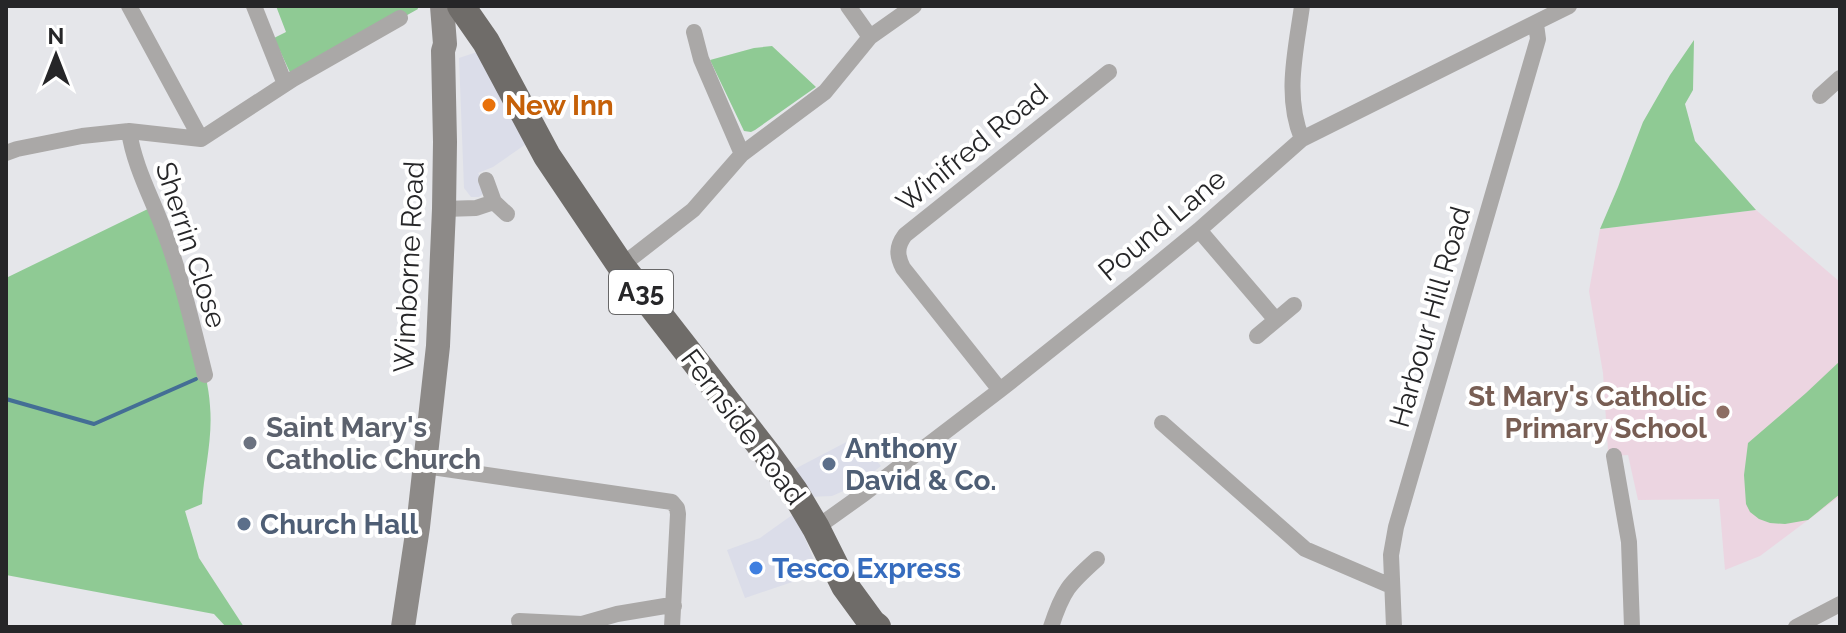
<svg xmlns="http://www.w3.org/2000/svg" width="1846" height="633" font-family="Raleway,sans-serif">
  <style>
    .built { fill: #dbdde9 }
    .education { fill: #ecd5e1 }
    .green { fill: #8fca94 }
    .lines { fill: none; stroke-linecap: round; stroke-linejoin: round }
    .stream { stroke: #446e95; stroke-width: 4 }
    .minor { stroke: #aaa8a7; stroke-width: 16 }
    .secondary { stroke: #8d8a88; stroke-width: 24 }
    .trunk { stroke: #6f6c69; stroke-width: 28 }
    .food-dot { fill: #e8710a; stroke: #fff; stroke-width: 3 }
    .education-dot { fill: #8d6e63; stroke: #fff; stroke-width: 3 }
    .worship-dot { fill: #6b7280; stroke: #fff; stroke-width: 3 }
    .service-dot { fill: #5c6f8a; stroke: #fff; stroke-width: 3 }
    .shop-dot { fill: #3f7fe0; stroke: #fff; stroke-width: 3 }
    .labels { text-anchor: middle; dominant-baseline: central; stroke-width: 8; stroke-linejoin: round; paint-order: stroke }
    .shield { fill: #fff; stroke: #676768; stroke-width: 2 }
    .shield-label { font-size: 26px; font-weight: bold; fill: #262628 }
    .food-label { font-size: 28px; font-weight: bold; fill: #c56008; stroke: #fff; text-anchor: start }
    .street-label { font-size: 28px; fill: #262628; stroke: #fff }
    .education-label { font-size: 28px; font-weight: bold; fill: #785e54; stroke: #fff; text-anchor: end }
    .worship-label { font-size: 28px; font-weight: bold; fill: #5b616d; stroke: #fff; text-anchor: start }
    .service-label { font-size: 28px; font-weight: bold; fill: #4e5e75; stroke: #fff; text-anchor: start }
    .shop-label { font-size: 28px; font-weight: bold; fill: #366cbe; stroke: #fff; text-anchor: start }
  </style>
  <rect width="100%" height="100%" fill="#e5e6ea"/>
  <!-- built -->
  <path class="built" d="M477 52 529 142 493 167 478 173 484 180V193L479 197H471L464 188 459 58Z
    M856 437 881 466 857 485 832 496 808 497 789 472Z
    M795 513 819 573 745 598 727 550 760 538Z"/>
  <!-- education -->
  <path class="education" d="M1756 210 1840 282V496L1760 556 1725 570 1719 499 1638 500 1628 455 1614 456 1608 451 1603 373 1589 291 1600 229Z"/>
  <!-- green -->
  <path class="green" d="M276 6H417L418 9 293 79 274 38 286 32Z
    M1694 40 1693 90 1685 104 1695 141 1756 210 1600 229 1618 187 1643 122 1670 75Z
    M772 46 816 87 755 130 751 132 744 131 710 60 754 48Z
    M154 206C170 253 186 298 198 346 203 366 209 386 210 406 213 439 204 471 202 504L185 511 199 558 244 627H226L214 614 6 575V278Z
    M1840 361V494L1808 520 1785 524 1770 523 1759 519 1750 512 1746 504 1744 475 1748 443 1806 393Z"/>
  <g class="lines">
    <!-- stream -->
    <path class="stream" d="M6 399 94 424 196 379"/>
    <!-- minor -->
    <path class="minor" d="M129 6 201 139
      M254 6 285 84
      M848 6 870 37
      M1302 6C1296 50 1284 96 1302 139
      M694 32 701 59 742 154
      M1820 96 1840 78
      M129 131C134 166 152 198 164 231 182 278 193 327 205 375
      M6 153 17 149 82 136 129 131 201 139 293 79 400 18
      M486 180 494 202 507 214
      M444 209 476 208 494 202
      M1199 230 1276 320
      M621 266 693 210 742 154 825 92 870 37 914 6
      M1257 336 1294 305
      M1000 390 903 268C897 256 896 247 905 235L1109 72
      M1162 423 1305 549 1391 586
      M1614 456 1629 542 1632 627
      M425 466 672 502 677 508 678 514 672 627
      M816 528 865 493 1000 390 1138 280 1199 230 1302 139 1569 6
      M519 621 582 624 617 614 665 606H674
      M1051 627C1063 590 1069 584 1097 559
      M1394 627 1391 555 1396 527 1538 39 1536 24
      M1796 627 1840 604"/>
    <!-- secondary -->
    <path class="secondary" d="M403 627 418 527 438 346 444 209 445 142 443 51 445 44 442 6"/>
    <!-- trunk -->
    <path class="trunk" d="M461 6 486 42 547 156 621 266 768 455 794 491 816 528 845 586 872 623 877 627"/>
  </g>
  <!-- markers -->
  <circle class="food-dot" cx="489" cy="105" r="8"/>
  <circle class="education-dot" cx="1723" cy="412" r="8"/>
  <circle class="worship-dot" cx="250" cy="443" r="8"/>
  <g class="service-dot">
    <circle cx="829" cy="464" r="8"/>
    <circle cx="244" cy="524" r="8"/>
  </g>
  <circle class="shop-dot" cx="756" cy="568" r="8"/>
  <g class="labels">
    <!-- shield labels -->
    <rect class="shield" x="609" y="270" width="64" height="44" rx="6"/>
    <g class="shield-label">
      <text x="641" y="292">A35</text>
    </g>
    <!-- food labels -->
    <g class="food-label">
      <text x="505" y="105">New Inn</text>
    </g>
    <!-- street labels -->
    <g class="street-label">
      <text transform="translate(972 148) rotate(-39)">Winifred Road</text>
      <text transform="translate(1162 225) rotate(-40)">Pound Lane</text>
      <text transform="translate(191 245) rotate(72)">Sherrin Close</text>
      <text transform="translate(409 267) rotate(-87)">Wimborne Road</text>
      <text transform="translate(1430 317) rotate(-74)">Harbour Hill Road</text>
      <text transform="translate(743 427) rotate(53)">Fernside Road</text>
    </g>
    <!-- education labels -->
    <g class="education-label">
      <text x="1707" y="396">St Mary's Catholic<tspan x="1707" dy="32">Primary School</tspan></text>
    </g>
    <!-- worship labels -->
    <g class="worship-label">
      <text x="266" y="427">Saint Mary's<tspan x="266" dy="32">Catholic Church</tspan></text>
    </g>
    <!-- service labels -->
    <g class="service-label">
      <text x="845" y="448">Anthony<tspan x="845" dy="32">David &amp; Co.</tspan></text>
      <text x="260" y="524">Church Hall</text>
    </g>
    <!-- shop labels -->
    <g class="shop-label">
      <text x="772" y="568">Tesco Express</text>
    </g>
  </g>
  <!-- border -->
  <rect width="1846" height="633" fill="none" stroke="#262628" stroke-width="16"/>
  <!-- north arrow -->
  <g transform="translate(56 56)" stroke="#ffffff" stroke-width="6" paint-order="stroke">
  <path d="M0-6L14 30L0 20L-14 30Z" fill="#262628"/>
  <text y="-12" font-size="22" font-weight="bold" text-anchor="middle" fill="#262628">N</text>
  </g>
</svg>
